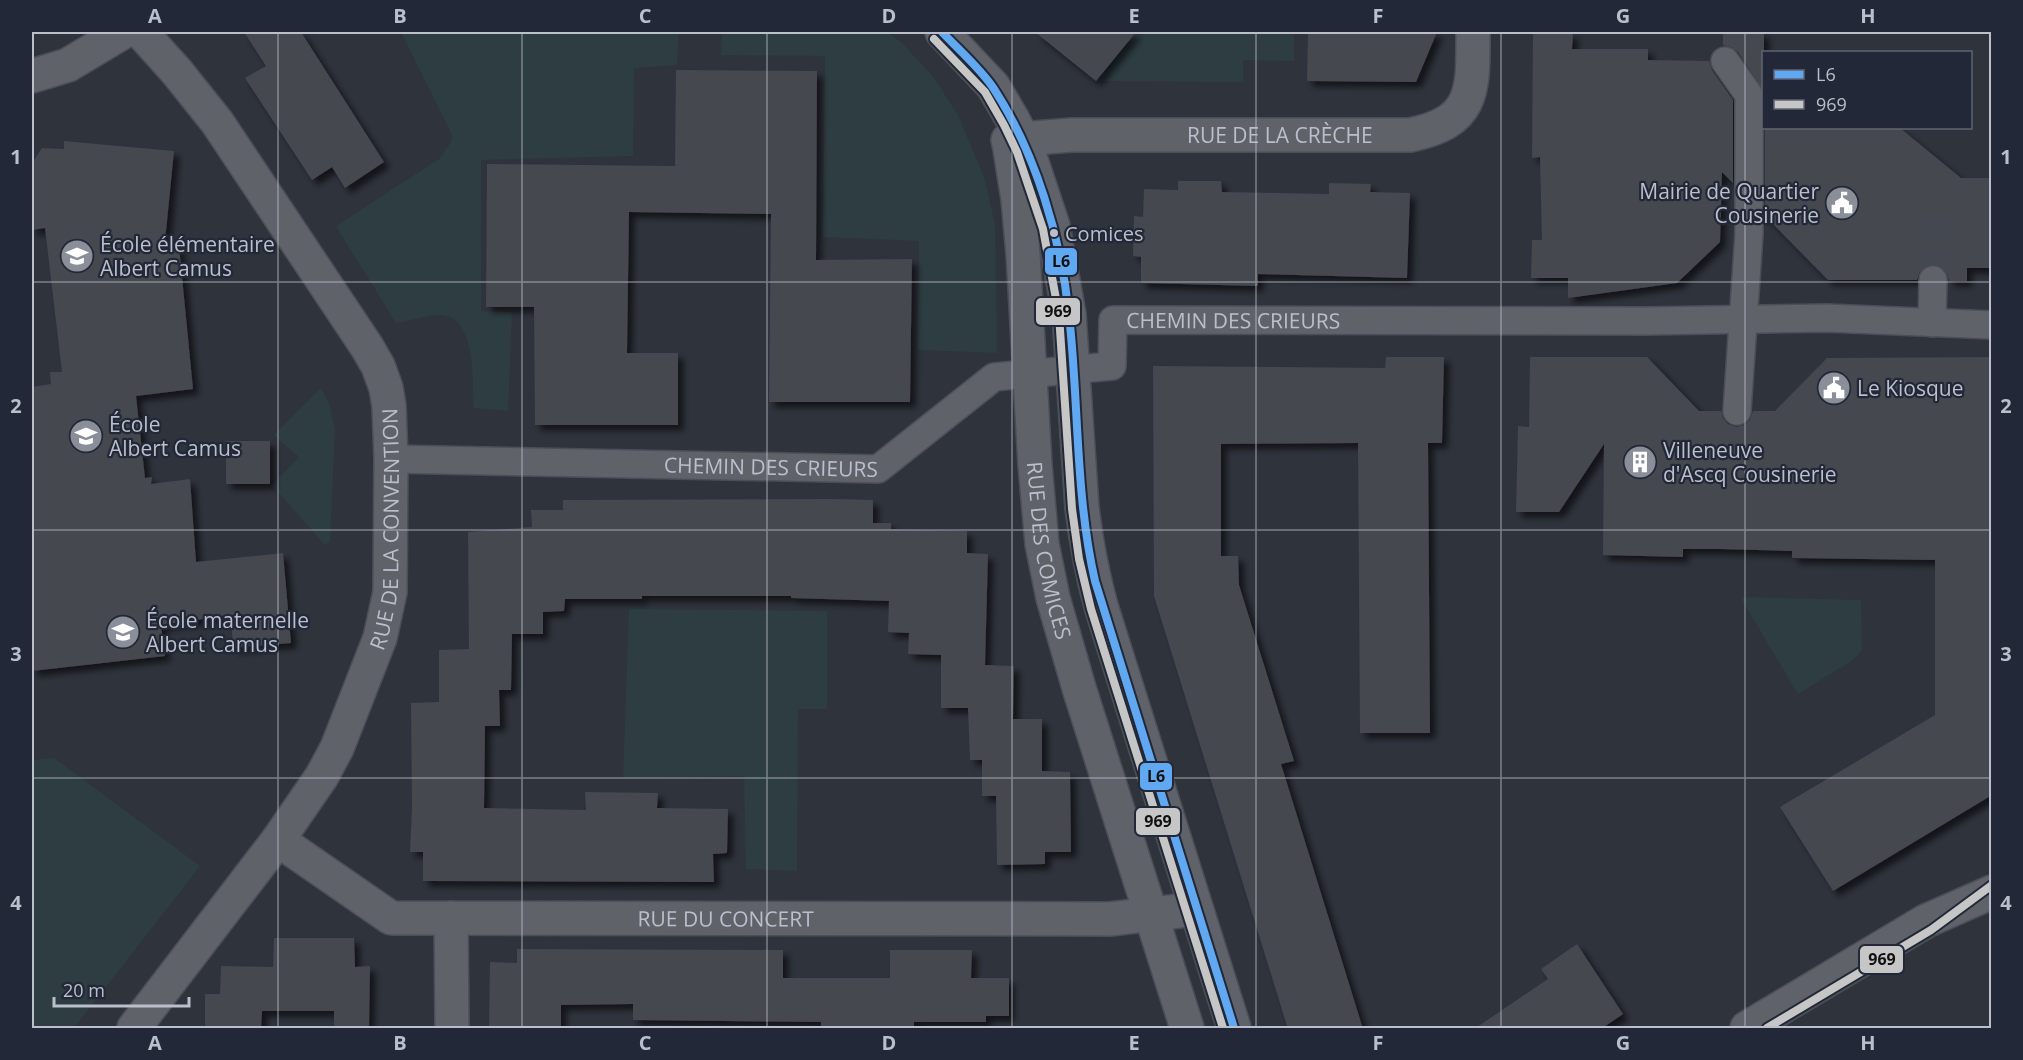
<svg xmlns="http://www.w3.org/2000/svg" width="2023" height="1060" font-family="'Open Sans',sans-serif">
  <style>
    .green { fill: #2d3d42 }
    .building { fill: #444850; filter: url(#shadow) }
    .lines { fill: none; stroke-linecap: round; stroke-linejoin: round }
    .pedestrian-tunnel { stroke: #444851; stroke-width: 27; stroke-dasharray: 27 14; stroke-linecap: butt }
    .pedestrian-casing { stroke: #4b4e55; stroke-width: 30 }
    .minor-casing { stroke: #4b4e55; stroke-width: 36 }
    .tertiary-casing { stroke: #4b4e55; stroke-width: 36 }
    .pedestrian { stroke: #60626a; stroke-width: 27 }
    .minor { stroke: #60626a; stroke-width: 33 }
    .tertiary { stroke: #60626a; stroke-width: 33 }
    .bus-1-casing { stroke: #222837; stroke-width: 12 }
    .bus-2-casing { stroke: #222837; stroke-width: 12 }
    .bus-1 { stroke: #60a9f2; stroke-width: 8 }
    .bus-2 { stroke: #c6c6c6; stroke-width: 8 }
    .grid { fill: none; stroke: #bbbfcb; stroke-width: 1.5; stroke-opacity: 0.55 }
    .bus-dot { fill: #bbbfcb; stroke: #222837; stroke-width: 2 }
    .labels { text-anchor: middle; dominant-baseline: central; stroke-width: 4.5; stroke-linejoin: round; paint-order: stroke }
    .bus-label { font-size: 20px; fill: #bbbfcb; stroke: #222837; text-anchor: start }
    .street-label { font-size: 21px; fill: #bbbfcb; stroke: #222837 }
    .poi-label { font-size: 21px; fill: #bbbfcb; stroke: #222837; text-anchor: start }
    .line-badge { stroke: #222837; stroke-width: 2 }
    .pale-badge-label { font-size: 16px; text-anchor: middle; font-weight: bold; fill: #111 }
    .neatline { fill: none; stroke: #bbbfcb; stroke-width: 2 }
    .grid-label { font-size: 20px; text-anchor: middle; font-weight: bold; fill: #bbbfcb }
  </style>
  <defs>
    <filter id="shadow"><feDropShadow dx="5.5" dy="5.5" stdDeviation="3" flood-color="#0009"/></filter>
  </defs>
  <rect width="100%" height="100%" fill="#2f333c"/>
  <!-- green -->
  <path class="green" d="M401 32H679L677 65 634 68 633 156 481 160V311L512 312 508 411 474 408C472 381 477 319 442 315 430 314 409 321 396 323L336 226 439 159 451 142 452 135Z
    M722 32H888L904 45 934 78 958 115 984 177 995 224 997 353 918 350 919 241 823 237 825 56 721 55Z
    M1136 32H1294V61L1243 60V82L1096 81Z
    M321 388 330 406 335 430 330 541 325 545 272 485 299 457 274 435Z
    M1740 597 1861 600 1862 650 1853 660 1798 694Z
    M629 609 827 611V709H798L797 871 746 869 744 776 623 778Z
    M54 758 200 866 74 1028H32V760Z"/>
  <!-- building -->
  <path class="building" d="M244 32H301L384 162 345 188 332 167 312 180 245 78 266 66Z
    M1035 32H1136L1096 81Z
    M1308 32H1437L1416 82 1307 81Z
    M1723 32H1764V91L1738 52 1731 47 1723 45Z
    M1533 33H1573L1572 49H1648V60L1709 61 1712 70 1733 100V183L1722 172 1720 242 1677 283 1568 298V278H1531L1532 240H1542L1540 157 1532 158Z
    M676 70 817 71 816 260 912 259 910 402H769L771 214 629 212 627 353H678V425H535L534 307H486L487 164 675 166Z
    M1765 128H1900L1961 178H1992V268H1967V281H1949L1947 273 1942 267 1933 264 1925 267 1920 271 1917 280H1828L1765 216Z
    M64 141 174 151 164 251 179 246 193 389 136 396 145 478 152 477 151 484 190 479 196 562 283 553 291 643 233 648 231 615 161 625 165 656 32 671V387L51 384 50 372H62L45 228 32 230V163L42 148 64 149Z
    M1178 181H1221L1222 192 1329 194V183L1371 184 1370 192 1410 193 1407 278 1258 274V286L1141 283V257L1133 256 1134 216 1143 217 1144 189 1178 190Z
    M1386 357H1444L1442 443H1428L1430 733H1360L1358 443 1221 444V556H1238L1239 585 1294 761 1281 764 1363 1029H1288L1154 596 1153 366 1385 368Z
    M1530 357H1647L1699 411H1721L1723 418 1728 424 1737 427 1744 425 1750 420 1753 411H1775L1827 358 1992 357V795L1833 891 1780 807 1935 715V560L1792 558V551L1720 549H1683V557L1603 555 1604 444 1559 512H1516L1518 426 1529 427Z
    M226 441H270V484H226Z
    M832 499 873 500V523H891V529L967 531V553L988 554 985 665 1014 666 1013 719H1042V771L1070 772 1071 852H1045V864L997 865 996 796H982V760H970L968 708H941V655L908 654 909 633 888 632 889 601 791 598V596H642V599H565L564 611 543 612V634H512L511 690H499L500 726H485L484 808 586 810 585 792 658 793 657 808 728 809 727 853 713 854 714 882 423 881V852H410L412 808 411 703 439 702V650L469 649 468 532 532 527 531 510H563V500Z
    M274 938H354L355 967 370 966 369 1029H334V1011H262L261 1029H205V994H220L221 966 273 967Z
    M1577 944 1623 1014 1601 1029H1474L1548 979 1541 969Z
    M517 949 783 950V978H890V950H972L971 978H1009V1016H986V1022H914V1029H821V1022L633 1020V1004L561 1005V1029H489L490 962 517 963Z"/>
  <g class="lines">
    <!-- pedestrian-tunnel -->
    <path class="pedestrian-tunnel" d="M1933 280 1936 219"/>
    <!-- pedestrian casing -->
    <g class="pedestrian-casing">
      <g id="pedestrian">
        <path d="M1725 61 1749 95V234L1737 411"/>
        <path d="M1932 323 1933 280"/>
        <path id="s1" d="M391 459 878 469 994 377 1112 366 1113 320 1648 321 1827 318 1992 325"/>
      </g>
    </g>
    <!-- minor casing -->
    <g class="minor-casing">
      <g id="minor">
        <path d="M32 76 68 65 123 32"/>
        <path id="s2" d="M1008 140 1072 135H1410C1476 122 1473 89 1473 32"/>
        <path id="s3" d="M278 840 391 918 1110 919 1196 909"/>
        <path d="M451 918 452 1028"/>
        <path id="s4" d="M134 1028 278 840 322 776 337 748 380 638 390 592 391 459 389 406 386 388 378 366 367 347 217 122 177 72 141 32"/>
      </g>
    </g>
    <!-- tertiary casing -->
    <g class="tertiary-casing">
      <g id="tertiary">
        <path d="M942 32 993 86 1013 120 1027 148 1053 226 1069 314 1082 508C1086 541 1092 573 1101 606L1234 1028"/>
        <path id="s5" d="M1009 143 1018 199 1023 254 1035 465 1042 544 1053 598 1079 688 1187 1028"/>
        <path d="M1747 1028 1926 921 1992 892"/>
      </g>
    </g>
    <!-- pedestrian -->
    <use href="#pedestrian" class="pedestrian"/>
    <!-- minor -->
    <use href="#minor" class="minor"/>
    <!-- tertiary -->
    <use href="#tertiary" class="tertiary"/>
    <!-- bus-1 casing -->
    <g class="bus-1-casing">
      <path id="bus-1" d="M942 32C958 49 982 70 994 89 1036 154 1061 238 1069 315 1079 404 1075 494 1095 581L1234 1028"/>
    </g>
    <!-- bus-2 casing -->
    <g class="bus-2-casing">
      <path id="bus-2" d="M934 39 985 92 1004 125 1017 152 1043 229 1059 315 1072 509 1079 559 1091 609 1223 1028
        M1767 1028 1931 930 1992 885"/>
    </g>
    <!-- bus-1 -->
    <use href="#bus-1" class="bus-1"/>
    <!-- bus-2 -->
    <use href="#bus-2" class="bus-2"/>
  </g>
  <!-- grid -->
  <path class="grid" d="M278 32V1028M522 32V1028M767 32V1028M1012 32V1028M1256 32V1028M1501 32V1028M1745 32V1028M32 282H1992M32 530H1992M32 778H1992"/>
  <!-- icons -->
  <defs>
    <g id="civic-disc" transform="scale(1.725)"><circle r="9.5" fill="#8a8e99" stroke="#222837"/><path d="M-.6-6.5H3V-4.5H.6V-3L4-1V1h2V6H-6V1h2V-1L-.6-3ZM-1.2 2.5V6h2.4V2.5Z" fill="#fff"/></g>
    <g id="school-disc" transform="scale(1.725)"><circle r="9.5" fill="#8a8e99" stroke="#222837"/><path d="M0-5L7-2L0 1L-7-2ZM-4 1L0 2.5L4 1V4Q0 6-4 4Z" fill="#fff"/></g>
    <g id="building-disc" transform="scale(1.725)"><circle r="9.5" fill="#8a8e99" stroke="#222837"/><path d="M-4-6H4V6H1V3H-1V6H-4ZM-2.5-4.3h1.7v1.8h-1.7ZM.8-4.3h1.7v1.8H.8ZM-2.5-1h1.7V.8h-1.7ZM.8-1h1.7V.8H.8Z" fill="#fff"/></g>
  </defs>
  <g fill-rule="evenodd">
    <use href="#civic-disc" x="1842" y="203"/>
    <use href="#school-disc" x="77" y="256"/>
    <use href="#civic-disc" x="1834" y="388"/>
    <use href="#school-disc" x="86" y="436"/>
    <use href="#building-disc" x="1640" y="462"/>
    <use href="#school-disc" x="123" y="632"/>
  </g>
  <!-- markers -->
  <circle class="bus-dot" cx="1054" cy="233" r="5"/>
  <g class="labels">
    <!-- bus labels -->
    <g class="bus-label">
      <text x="1065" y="233">Comices</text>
    </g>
    <!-- street labels -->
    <g class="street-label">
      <text stroke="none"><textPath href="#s2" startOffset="272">RUE DE LA CRÈCHE</textPath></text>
      <text stroke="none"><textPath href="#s1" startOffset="920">CHEMIN DES CRIEURS</textPath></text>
      <text stroke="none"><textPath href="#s1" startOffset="380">CHEMIN DES CRIEURS</textPath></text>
      <text stroke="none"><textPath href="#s4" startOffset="574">RUE DE LA CONVENTION</textPath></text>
      <text stroke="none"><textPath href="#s5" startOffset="410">RUE DES COMICES</textPath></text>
      <text stroke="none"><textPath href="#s3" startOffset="472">RUE DU CONCERT</textPath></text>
    </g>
    <!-- poi labels -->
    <g class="poi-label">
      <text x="1819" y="191" text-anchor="end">Mairie de Quartier<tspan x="1819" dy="24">Cousinerie</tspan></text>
      <text x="100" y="244">École élémentaire<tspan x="100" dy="24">Albert Camus</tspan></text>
      <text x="1857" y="388">Le Kiosque</text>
      <text x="109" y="424">École<tspan x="109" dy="24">Albert Camus</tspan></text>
      <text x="1663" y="450">Villeneuve<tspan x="1663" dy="24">d'Ascq Cousinerie</tspan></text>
      <text x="146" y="620">École maternelle<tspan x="146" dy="24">Albert Camus</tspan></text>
    </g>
  </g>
  <g class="line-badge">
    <rect x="1044" y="247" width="34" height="29" rx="6" fill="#60a9f2"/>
    <rect x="1035" y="297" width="46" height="29" rx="6" fill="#c6c6c6"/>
    <rect x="1139" y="762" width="34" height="29" rx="6" fill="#60a9f2"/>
    <rect x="1135" y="807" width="46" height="29" rx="6" fill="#c6c6c6"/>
    <rect x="1859" y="945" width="45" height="29" rx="6" fill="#c6c6c6"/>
  </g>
  <g class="pale-badge-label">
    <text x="1061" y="267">L6</text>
    <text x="1058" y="317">969</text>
    <text x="1156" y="782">L6</text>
    <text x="1158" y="827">969</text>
    <text x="1882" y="965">969</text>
  </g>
  <!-- border -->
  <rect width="2023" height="1060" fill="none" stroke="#222837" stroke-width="66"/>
  <!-- legend -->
  <rect x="1762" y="51" width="210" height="78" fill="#222837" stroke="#5f6472" stroke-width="1.5"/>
  <rect x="1774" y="70" width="30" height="9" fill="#60a9f2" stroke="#5f6472" stroke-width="1.5"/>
  <text x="1816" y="81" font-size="18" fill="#bbbfcb">L6</text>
  <rect x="1774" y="100" width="30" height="9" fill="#c6c6c6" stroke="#5f6472" stroke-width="1.5"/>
  <text x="1816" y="111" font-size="18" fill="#bbbfcb">969</text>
  <!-- scale -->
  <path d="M54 997v9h135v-9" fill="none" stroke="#bbbfcb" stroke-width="3"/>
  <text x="63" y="997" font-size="18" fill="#bbbfcb" stroke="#222837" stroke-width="4.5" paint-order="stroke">20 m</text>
  <rect x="33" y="33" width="1957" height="994" class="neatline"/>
  <g class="grid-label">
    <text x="155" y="23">A</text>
    <text x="400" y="23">B</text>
    <text x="645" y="23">C</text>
    <text x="889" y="23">D</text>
    <text x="1134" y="23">E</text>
    <text x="1378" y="23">F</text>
    <text x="1623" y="23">G</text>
    <text x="1868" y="23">H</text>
    <text x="16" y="164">1</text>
    <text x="2006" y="164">1</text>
    <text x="16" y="413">2</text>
    <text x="2006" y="413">2</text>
    <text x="16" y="661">3</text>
    <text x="2006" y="661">3</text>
    <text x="16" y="910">4</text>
    <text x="2006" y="910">4</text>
    <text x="155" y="1050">A</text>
    <text x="400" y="1050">B</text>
    <text x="645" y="1050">C</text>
    <text x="889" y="1050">D</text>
    <text x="1134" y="1050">E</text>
    <text x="1378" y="1050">F</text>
    <text x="1623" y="1050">G</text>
    <text x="1868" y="1050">H</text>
  </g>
</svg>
